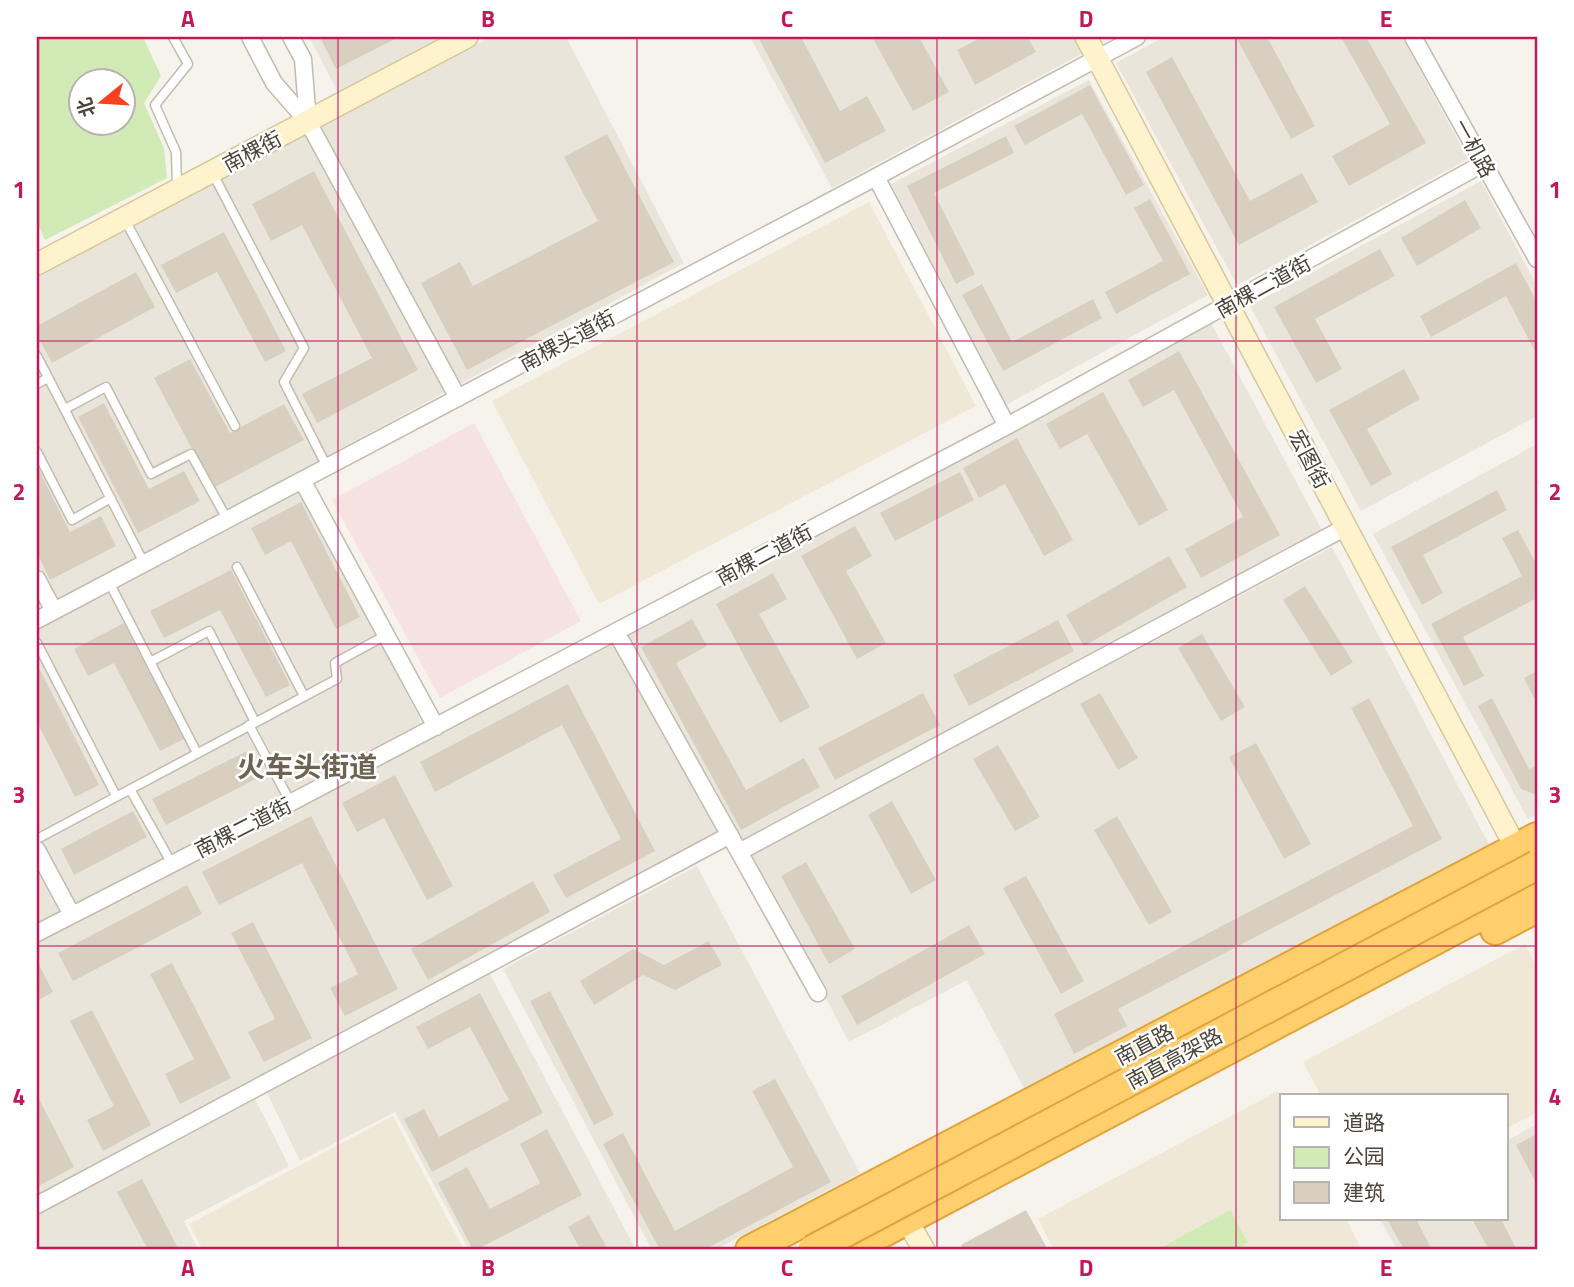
<svg xmlns="http://www.w3.org/2000/svg" width="1574" height="1287" font-family="'Titillium Web','Noto Sans SC',sans-serif">
  <style>
    .residential { fill: #eae5da }
    .education { fill: #efe8d6 }
    .medical { fill: #f6e3e0 }
    .green { fill: #d2eab5; fill-rule: evenodd }
    .building { fill: #d8cfc1 }
    .lines { fill: none; stroke-linecap: round; stroke-linejoin: round }
    .lane-casing { stroke: #c2bbae; stroke-width: 11 }
    .street-casing { stroke: #c2bbae; stroke-width: 19 }
    .secondary-casing { stroke: #d6c79b; stroke-width: 24 }
    .highway-casing { stroke: #e0a43c; stroke-width: 32 }
    .lane { stroke: #fff; stroke-width: 8 }
    .street { stroke: #fff; stroke-width: 16 }
    .secondary { stroke: #fff3cd; stroke-width: 21 }
    .highway { stroke: #ffcf6e; stroke-width: 28 }
    .highway-bridge-casing { stroke: #e0a43c; stroke-width: 32; stroke-linecap: butt }
    .highway-bridge { stroke: #ffcf6e; stroke-width: 28 }
    .grid { fill: none; stroke: #c2185b; stroke-width: 2; stroke-opacity: 0.55 }
    .labels { text-anchor: middle; dominant-baseline: central; stroke-width: 5; stroke-linejoin: round; paint-order: stroke }
    .street-label { font-size: 21px; fill: #4b4439; stroke: #fff }
    .district-label { font-size: 28px; font-weight: bold; fill: #6e6250; stroke: #fff }
    .neatline { fill: none; stroke: #c2185b; stroke-width: 2.5 }
    .grid-label { font-size: 23px; text-anchor: middle; font-weight: bold; fill: #c2185b }
  </style>
  <rect width="100%" height="100%" fill="#f6f3ec"/>
  <!-- residential -->
  <path class="residential" d="M309 37H442L338 92Z
    M491 37H566L684 263 57 602 37 564V272Z
    M750 37H1074L1083 53 832 188Z
    M1164 37H1402L1468 159 1237 285 1116 63Z
    M1089 80 1208 295 1006 405 891 184Z
    M1481 181 1537 286V416L1361 511 1250 306Z
    M1211 323 1322 530 740 846 623 634Z
    M1537 444V814L1528 819 1373 534Z
    M300 490 422 723 37 925V629Z
    M1332 547 1491 848 1027 1094 967 980 849 1042 750 855Z
    M613 642 720 834 37 1196V940Z
    M697 866 860 1173 715 1250H652L503 969Z
    M490 974 636 1250H469L395 1112 300 1161 266 1091Z
    M254 1097 289 1166 184 1221 198 1250H37V1213Z
    M1537 1124V1250H1397L1380 1219H1506V1141Z"/>
  <!-- education -->
  <path class="education" d="M869 202 976 406 599 604 492 401Z
    M1525 944 1537 967V1112L1506 1129V1096H1321L1303 1062Z
    M1278 1091 1282 1099V1219H1346L1362 1250H1054L1038 1219Z
    M393 1116 464 1250H203L189 1224Z"/>
  <!-- medical -->
  <path class="medical" d="M474 423 581 621 440 698 332 500Z"/>
  <!-- green -->
  <path class="green" d="M37 37H143L161 76 144 103 164 148 167 178 45 240 37 222ZM80 80H122V122H80Z
    M1230 1210 1248 1243 1235 1250H1166L1164 1246Z"/>
  <!-- building -->
  <path class="building" d="M320 37H399L336 69Z
    M758 37H801L840 111 867 96 886 131 825 163Z
    M872 37H919L949 92 913 111Z
    M982 37H1028L1036 52 975 85 957 50Z
    M1236 37H1267L1315 126 1291 139Z
    M1341 37H1366L1426 143 1349 186 1332 156 1390 124Z
    M1172 57 1250 201 1302 173 1318 202 1239 245 1146 72Z
    M1090 85 1144 185 1126 195 1082 114 1025 145 1014 126Z
    M607 134 674 262 467 370 421 283 460 262 473 286 598 221 564 157Z
    M1006 136 1014 153 934 193 975 274 956 284 907 186Z
    M314 171 418 370 317 423 302 394 372 358 302 225 271 241 252 204Z
    M1150 199 1190 274 1116 314 1105 292 1163 261 1134 208Z
    M1465 200 1481 228 1417 266 1401 238Z
    M224 232 286 351 265 362 217 272 176 293 161 265Z
    M1380 249 1395 276 1315 319 1342 369 1316 383 1274 307Z
    M1516 263 1537 302V355L1506 296 1431 337 1420 316Z
    M136 272 155 307 52 363 37 335V326Z
    M982 284 1012 342 1093 299 1102 318 1003 371 962 295Z
    M1179 351 1280 535 1201 578 1185 549 1243 517 1174 390 1143 407 1128 380Z
    M190 359 230 433 284 404 304 440 213 488 154 378Z
    M1404 369 1420 399 1367 429 1392 474 1371 486 1329 410Z
    M1103 392 1168 510 1139 526 1087 434 1060 449 1046 424Z
    M104 403 149 489 184 471 200 501 138 533 78 417Z
    M1017 438 1073 540 1044 556 1005 484 979 498 963 468Z
    M37 466 70 532 101 516 116 546 50 580 37 553Z
    M960 472 974 500 895 541 880 513Z
    M1497 490 1507 510 1423 555 1443 593 1422 605 1391 547Z
    M301 502 360 617 336 629 291 541 265 555 251 528Z
    M855 526 872 556 846 571 886 643 857 659 801 556Z
    M1518 530 1537 565V598L1463 637 1484 676 1464 686 1431 624 1522 576 1502 538Z
    M1169 556 1187 587 1084 646 1066 615Z
    M231 570 290 685 266 697 220 610 164 638 150 611Z
    M773 573 787 599 759 614 810 707 780 723 716 604Z
    M1305 586 1353 662 1331 676 1283 600Z
    M692 619 707 646 676 663 746 790 804 758 820 787 741 830 641 647Z
    M1058 620 1074 651 969 706 953 675Z
    M124 623 184 739 160 751 114 663 88 676 74 649Z
    M1202 634 1245 707 1221 721 1178 648Z
    M40 670 99 785 75 797 37 722V671Z
    M1537 671V697L1534 698 1524 678Z
    M568 684 655 851 566 898 553 875 621 839 562 725 435 792 420 762Z
    M923 693 940 725 835 780 818 748Z
    M1100 693 1138 758 1118 770 1080 704Z
    M1369 698 1442 839 1118 1009 1127 1026 1074 1054 1054 1014 1413 826 1351 708Z
    M1492 698 1529 769 1537 765V795L1521 789 1478 706Z
    M1256 743 1311 844 1284 859 1229 757Z
    M998 745 1040 817 1015 831 973 759Z
    M247 751 260 777 166 825 152 799Z
    M395 775 453 886 427 900 384 818 357 832 342 803Z
    M892 801 936 880 911 894 868 815Z
    M133 811 147 837 74 875 61 849Z
    M311 816 398 989 345 1016 330 988 358 974 302 863 219 905 202 872Z
    M1117 816 1172 912 1149 925 1094 830Z
    M806 862 855 949 829 964 781 876Z
    M1026 876 1084 981 1061 994 1003 888Z
    M533 881 550 912 428 980 411 949Z
    M187 885 202 914 73 981 58 953Z
    M253 922 312 1038 264 1062 248 1032 275 1019 231 933Z
    M969 925 985 954 857 1025 841 996Z
    M709 941 722 965 675 990 643 975 594 1005 580 981 633 949 664 965Z
    M37 961 53 992 37 1001Z
    M172 963 231 1078 180 1104 165 1074 194 1059 150 974Z
    M550 991 614 1115 594 1125 530 1001Z
    M480 993 543 1113 432 1172 404 1119 424 1109 439 1137 509 1100 470 1027 428 1049 416 1027Z
    M92 1010 151 1125 103 1151 87 1120 114 1106 70 1021Z
    M775 1079 831 1182 704 1250H660L603 1144 623 1133 675 1231 793 1167 752 1091Z
    M37 1095 74 1167 37 1187Z
    M547 1129 582 1195 476 1250H473L438 1183 467 1167 490 1209 540 1183 520 1144Z
    M1537 1134V1185L1516 1145Z
    M142 1179 179 1250H148L117 1192Z
    M1026 1210 1048 1250H964L961 1245Z
    M589 1215 608 1250H581L568 1227Z
    M1387 1219H1416L1432 1250H1404Z
    M1472 1219H1501L1517 1250H1489Z"/>
  <g class="lines">
    <!-- lane casing -->
    <g class="lane-casing">
      <path id="lane" d="M173 37 188 64 155 105 176 152 177 187
        M212 172 304 348 284 382 327 467
        M124 218 235 426
        M37 356 144 563
        M37 384 48 378
        M65 409 106 387 151 474 191 454 227 519
        M37 452 72 520 111 498
        M237 567 304 696
        M109 582 197 753
        M37 643 116 796
        M150 662 209 631 255 722
        M249 725 291 803
        M130 789 172 864
        M37 839 337 679 335 663 386 635"/>
    </g>
    <!-- street casing -->
    <g class="street-casing">
      <path id="street" d="M250 37 274 83 308 122 458 398
        M291 37 303 59 308 122
        M1413 37 1537 259
        M876 177 1007 426
        M302 480 436 727
        M37 579 54 611
        M37 620 876 177 1137 37
        M616 632 818 993
        M37 850 72 915
        M739 852 1346 527
        M37 933 252 823 1007 426 1484 163
        M37 1205 730 835"/>
    </g>
    <!-- secondary casing -->
    <g class="secondary-casing">
      <path id="secondary" d="M1086 37 1516 848 1524 859
        M37 264 467 37
        M912 1229 924 1250"/>
    </g>
    <!-- highway casing -->
    <g class="highway-casing">
      <path id="highway" d="M1495 930 1537 908
        M750 1250 1537 837
        M850 1250 1537 886"/>
    </g>
    <!-- lane -->
    <use href="#lane" class="lane"/>
    <!-- street -->
    <use href="#street" class="street"/>
    <!-- secondary -->
    <use href="#secondary" class="secondary"/>
    <!-- highway -->
    <use href="#highway" class="highway"/>
    <!-- highway-bridge casing -->
    <g class="highway-bridge-casing">
      <path id="highway-bridge" d="M812 1250 1537 865"/>
    </g>
    <!-- highway-bridge -->
    <use href="#highway-bridge" class="highway-bridge"/>
  </g>
  <!-- grid -->
  <path class="grid" d="M338 37V1250M637 37V1250M937 37V1250M1236 37V1250M37 341H1537M37 644H1537M37 946H1537"/>
  <g class="labels">
    <!-- street labels -->
    <g class="street-label">
      <text transform="translate(1475 148) rotate(61)">一机路</text>
      <text transform="translate(252 151) rotate(-28)">南棵街</text>
      <text transform="translate(1263 286) rotate(-29)">南棵二道街</text>
      <text transform="translate(567 340) rotate(-28)">南棵头道街</text>
      <text transform="translate(1310 459) rotate(62)">宏图街</text>
      <text transform="translate(764 554) rotate(-28)">南棵二道街</text>
      <text transform="translate(243 827) rotate(-27)">南棵二道街</text>
      <text transform="translate(1144 1044) rotate(-28)">南直路</text>
      <text transform="translate(1174 1058) rotate(-28)">南直高架路</text>
    </g>
    <!-- district labels -->
    <g class="district-label">
      <text x="307" y="766">火车头街道</text>
    </g>
  </g>
  <!-- border -->
  <rect width="1574" height="1287" fill="none" stroke="#ffffff" stroke-width="77"/>
  <!-- legend -->
  <rect x="1280" y="1094" width="228" height="126" fill="#ffffff" stroke="#b7b4b0" stroke-width="2"/>
  <rect x="1294" y="1117" width="35" height="10" fill="#fff3cd" stroke="#b7b4b0" stroke-width="2"/>
  <text x="1343" y="1130" font-size="21" fill="#4b4439">道路</text>
  <rect x="1294" y="1147" width="35" height="21" fill="#d2eab5" stroke="#b7b4b0" stroke-width="2"/>
  <text x="1343" y="1164" font-size="21" fill="#4b4439">公园</text>
  <rect x="1294" y="1182" width="35" height="21" fill="#d8cfc1" stroke="#b7b4b0" stroke-width="2"/>
  <text x="1343" y="1200" font-size="21" fill="#4b4439">建筑</text>
  <!-- north arrow -->
  <g transform="translate(102 102) rotate(252)"><circle r="33" fill="#ffffff" stroke="#b7b4b0" stroke-width="2"/>
  <path d="M0-5L12 26L0 18L-12 26Z" fill="#fc3f1d"/>
  <text y="-10" font-size="19" font-weight="bold" text-anchor="middle" fill="#4b4439">北</text>
  </g>
  <rect x="38" y="38" width="1498" height="1210" class="neatline"/>
  <g class="grid-label">
    <text x="188" y="27">A</text>
    <text x="488" y="27">B</text>
    <text x="787" y="27">C</text>
    <text x="1086" y="27">D</text>
    <text x="1386" y="27">E</text>
    <text x="19" y="198">1</text>
    <text x="1555" y="198">1</text>
    <text x="19" y="500">2</text>
    <text x="1555" y="500">2</text>
    <text x="19" y="803">3</text>
    <text x="1555" y="803">3</text>
    <text x="19" y="1105">4</text>
    <text x="1555" y="1105">4</text>
    <text x="188" y="1276">A</text>
    <text x="488" y="1276">B</text>
    <text x="787" y="1276">C</text>
    <text x="1086" y="1276">D</text>
    <text x="1386" y="1276">E</text>
  </g>
</svg>
